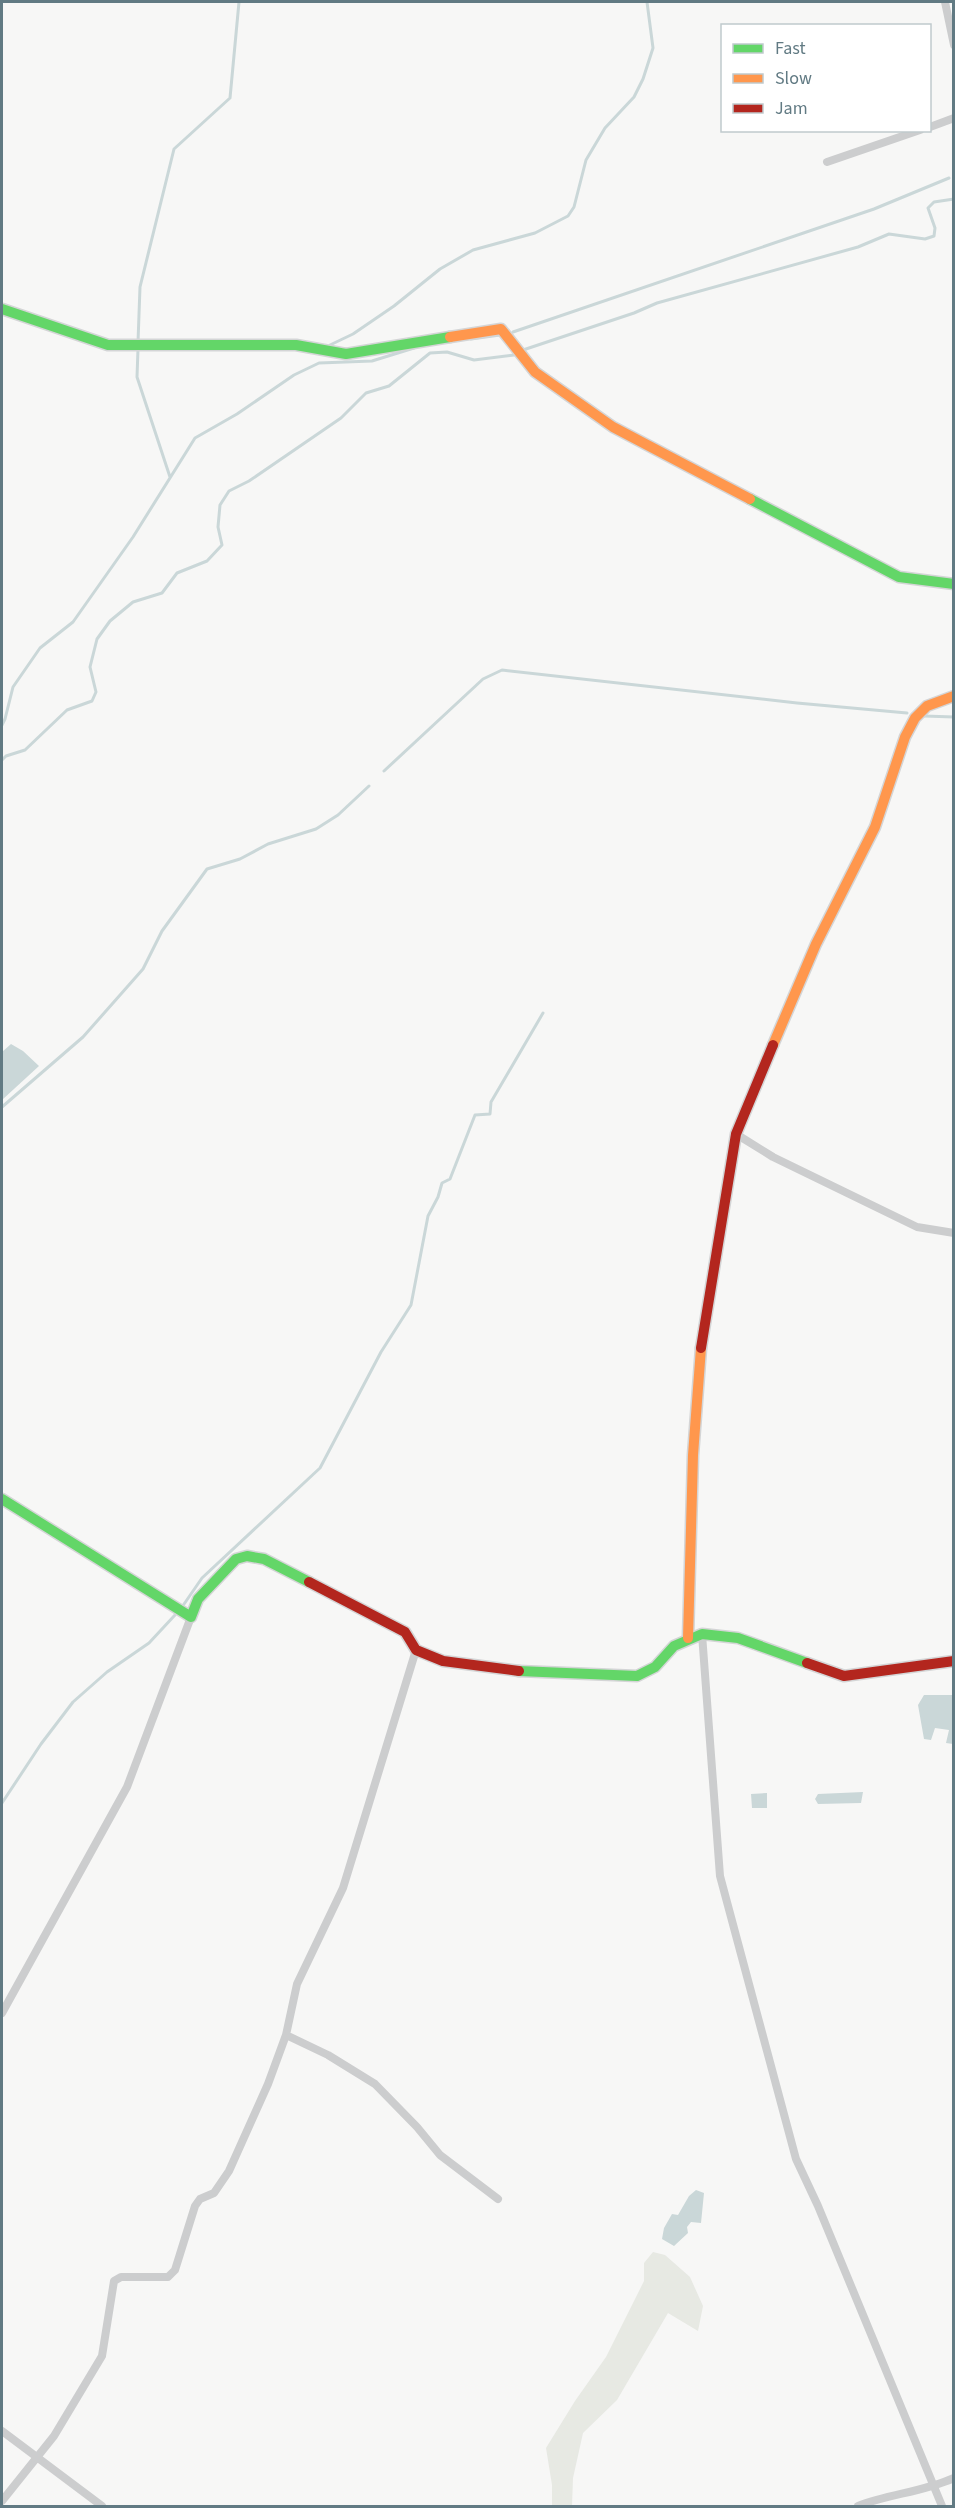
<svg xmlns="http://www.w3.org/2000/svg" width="955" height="2508" font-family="'Source Sans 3',sans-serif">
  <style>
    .green { fill: #e7e9e3 }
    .water { fill: #cad7d8 }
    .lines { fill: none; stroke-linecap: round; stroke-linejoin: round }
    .stream { stroke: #cad7d8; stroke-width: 3 }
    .fast-casing { stroke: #d4d5d6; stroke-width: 13 }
    .slow-casing { stroke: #d4d5d6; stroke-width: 13 }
    .jam-casing { stroke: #d4d5d6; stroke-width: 13 }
    .street { stroke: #cccdce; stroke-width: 8 }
    .fast { stroke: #63d668; stroke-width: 10 }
    .slow { stroke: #ff974d; stroke-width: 10 }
    .jam { stroke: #b3261e; stroke-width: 10 }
  </style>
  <rect width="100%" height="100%" fill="#f7f7f6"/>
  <!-- green -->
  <path class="green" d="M653 2252 665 2255 690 2277 703 2306 698 2331 668 2313 617 2400 583 2433 573 2478 572 2506H552V2485L546 2448 575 2401 606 2357 644 2281V2263Z"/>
  <!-- water -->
  <path class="water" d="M11 1044 23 1051 39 1066 2 1100V1052Z
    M924 1695H953V1744L946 1743 949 1730 935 1728 931 1740 924 1739 918 1705Z
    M863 1792 861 1803 818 1804 815 1799 818 1794Z
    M767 1793V1808H752L751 1794Z
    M696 2190 704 2193 701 2223 691 2222 687 2227 688 2233 674 2246 662 2239 664 2228 672 2214 678 2215 689 2196Z"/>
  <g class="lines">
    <!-- stream -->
    <path class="stream" d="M513 332 874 209 949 178
      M471 339 500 335
      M138 342 140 287 174 149 230 98 239 2
      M330 345 353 334 394 306 440 269 473 250 535 233 568 216 574 207 586 160 605 128 634 97 643 79 653 48 647 2
      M138 349 137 377 170 477
      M523 350 634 313 657 303 858 247 889 234 925 239 934 236 935 228 928 208 934 202 954 199
      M924 716 954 717
      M2 725 5 719 13 687 40 648 73 622 133 537 195 438 237 414 294 375 319 363 372 361 414 348
      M2 760 6 756 25 750 67 710 92 701 96 692 90 667 97 639 110 621 133 602 162 593 177 573 207 561 222 545 218 527 220 505 229 491 249 481 341 418 366 393 389 386 430 353 447 352 474 360 514 355
      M384 771 483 679 502 670 797 703 907 713
      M2 1107 83 1037 143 969 162 931 207 869 240 859 268 844 316 829 338 815 369 786
      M182 1607 202 1578 320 1468 381 1352 411 1305 428 1216 438 1197 442 1183 450 1179 475 1115 490 1114 491 1102 543 1013
      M2 1803 41 1744 73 1702 107 1672 149 1643 175 1615"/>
    <!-- fast casing -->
    <g class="fast-casing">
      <path id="fast" d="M2 309 108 345H296L346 354 450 337
        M750 499 899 577 954 584
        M2 1499 191 1617 198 1599 236 1559 247 1556 264 1559 309 1582
        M519 1671 637 1676 655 1667 674 1646 702 1634 738 1638 807 1663"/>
    </g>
    <!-- slow casing -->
    <g class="slow-casing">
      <path id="slow" d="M450 337 501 329 535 372 613 427 750 499
        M773 1045 816 944 875 827 905 737 915 718 927 706 954 696
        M688 1638 693 1455 701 1348"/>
    </g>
    <!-- jam casing -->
    <g class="jam-casing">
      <path id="jam" d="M701 1348 736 1134 773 1045
        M309 1582 405 1632 416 1650 443 1661 519 1671
        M807 1663 844 1676 954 1661"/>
    </g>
    <!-- street -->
    <path class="street" d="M945 2 954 45
      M930 127 954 118
      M827 162 920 130
      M736 1134 773 1157 917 1227 954 1233
      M702 1634 720 1876 796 2159 818 2206 942 2506
      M2 2013 127 1787 191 1617
      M286 2035 328 2055 375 2084 417 2127 440 2155 498 2199
      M2 2431 102 2506
      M2 2501 54 2436 102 2356 114 2281 121 2277H168L175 2270 195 2206 200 2199 214 2193 229 2171 268 2084 286 2035 297 1984 343 1888 416 1650
      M858 2506C889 2494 923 2492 954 2478"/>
    <!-- fast -->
    <use href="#fast" class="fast"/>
    <!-- slow -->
    <use href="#slow" class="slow"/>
    <!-- jam -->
    <use href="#jam" class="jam"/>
  </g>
  <!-- border -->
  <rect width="955" height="2508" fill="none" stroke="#617a83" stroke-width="6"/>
  <!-- legend -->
  <rect x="721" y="24" width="210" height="108" fill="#ffffff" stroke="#c0cacd" stroke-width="1.5"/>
  <rect x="733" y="44" width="30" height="9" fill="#63d668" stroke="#c0cacd" stroke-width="1.5"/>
  <text x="775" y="54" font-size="18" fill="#617a83">Fast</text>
  <rect x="733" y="74" width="30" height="9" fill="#ff974d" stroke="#c0cacd" stroke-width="1.5"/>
  <text x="775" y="84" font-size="18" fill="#617a83">Slow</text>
  <rect x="733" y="104" width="30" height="9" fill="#b3261e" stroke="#c0cacd" stroke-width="1.5"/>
  <text x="775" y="114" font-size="18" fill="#617a83">Jam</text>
</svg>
